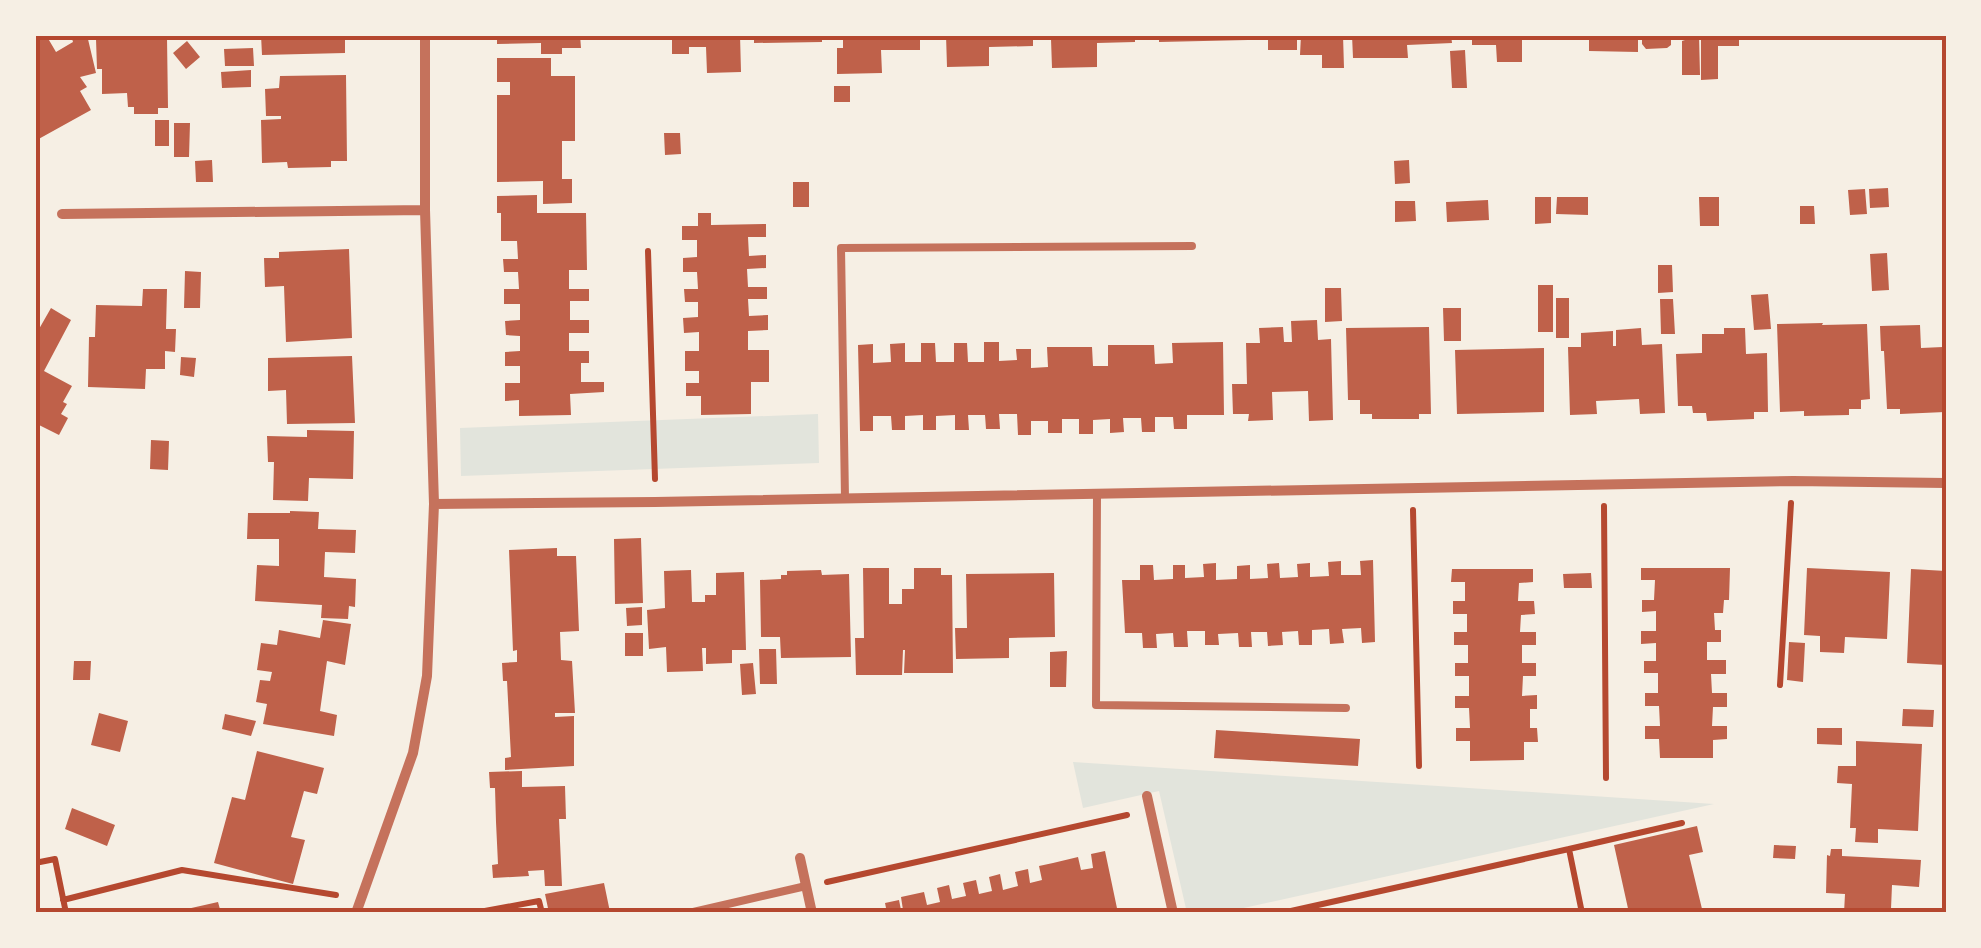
<svg xmlns="http://www.w3.org/2000/svg" width="1981" height="948" font-family="'Work Sans',sans-serif">
  <style>
    .green { fill: #e2e4dc }
    .building { fill: #bf614a }
    .lines { fill: none; stroke-linecap: round; stroke-linejoin: round }
    .path { stroke: #b5482f; stroke-width: 6 }
    .service { stroke: #c5725c; stroke-width: 8 }
    .minor { stroke: #c5725c; stroke-width: 10 }
    .neatline { fill: none; stroke: #b5482f; stroke-width: 4 }
  </style>
  <rect width="100%" height="100%" fill="#f6efe4"/>
  <!-- green -->
  <path class="green" d="M818 414 819 463 461 476 460 428Z
    M1073 762 1714 804 1221 913H1187L1159 791 1083 808Z"/>
  <!-- building -->
  <path class="building" d="M35 35H46L56 52 73 42 71 35H87L96 73 80 77 87 87 80 91 91 110 35 141Z
    M118 35H154V39L167 38 168 108H158V114H134V107H128L127 93 102 94V69H97L96 39 118 38Z
    M261 35H345V53L262 55Z
    M497 35H580L581 48H562V54H541V43L497 44Z
    M672 35H740L741 72 707 73 706 47H689V54H672Z
    M754 35H822V42L754 43Z
    M843 35H920V50H881L882 73 837 74V48H843Z
    M946 35H1033V46L989 47V66L947 67Z
    M1059 35H1135V42L1097 43V67L1052 68 1051 39 1059 38Z
    M1148 35H1248V40L1159 42V39H1148Z
    M1268 35H1297V50H1268Z
    M1301 35H1343L1344 68H1322V55H1300Z
    M1352 35H1451L1452 43 1407 45 1408 58H1353Z
    M1472 35H1560V39L1522 40V62H1497L1496 45H1472Z
    M1589 35H1638V52L1589 51Z
    M1642 35H1671V45L1667 48 1646 49 1642 44Z
    M1685 35H1699L1700 75H1682V41L1685 40Z
    M1701 35H1739V46H1718V79L1701 80Z
    M187 41 200 57 186 69 173 53Z
    M253 48 254 66H225L224 49Z
    M1465 50 1467 88H1452L1450 51Z
    M497 58H551V76H575V141H562V179H572V203L543 204V181L497 182V95H510V82H497Z
    M251 70V87L222 88 221 72Z
    M346 75 347 161H331V167L288 168 287 162 262 163 261 120 281 119V116H266L265 89 279 88 280 76Z
    M834 86H850V102H834Z
    M155 120H169V146H155Z
    M174 123H190L189 157H174Z
    M664 133H680L681 154 665 155Z
    M212 160 213 182H196L195 161Z
    M1409 160 1410 183 1395 184 1394 161Z
    M793 182H809V207H793Z
    M1888 188 1889 207 1870 208 1869 189Z
    M1865 189 1867 214 1850 215 1848 190Z
    M537 195V213H586L587 270H569V289H589V301H570V320H589V333H569V351H589V363H581V382H604V392L570 394 571 415 519 416V400L505 401V383H520V366H505V352L520 351V336L506 335 505 321 520 320V304H504V289H519L518 272H504L503 259H518L517 241H501V213H497V196Z
    M1535 197H1551V223L1535 224Z
    M1557 197H1588V215L1556 214Z
    M1699 197H1719V226H1700Z
    M1488 200 1489 220 1447 222 1446 202Z
    M1395 201H1415L1416 221 1395 222Z
    M1800 206H1814L1815 224H1800Z
    M698 213H711V225L766 224V237H748L749 256 766 255V268L747 269 748 287H767V299H748L749 316 768 315V330L748 331V350H769V382H751V414L701 415V396H686V383H699V371H685V351H699V332L684 333 683 318 698 317V302H685L684 289H698L697 272H683V258L697 257V240H682V226H698Z
    M349 249 352 338 286 342 284 286 265 287 264 258H279V252Z
    M1887 253 1889 290 1872 291 1870 254Z
    M1658 265H1672L1673 292 1658 293Z
    M185 271 201 272 200 308H184Z
    M1538 285H1553V332H1538Z
    M1325 288H1341L1342 321 1325 322Z
    M143 289H167L166 329H176L175 352 165 351V369H146L145 389 88 387 89 337H95L96 305 142 306Z
    M1768 294 1771 329 1754 330 1751 295Z
    M1556 298H1569V338H1556Z
    M1660 299H1673L1675 334H1661Z
    M51 308 71 320 44 371 72 386 63 402 67 404 61 414 68 418 59 435 35 423V336Z
    M1443 308H1461V341H1444Z
    M1317 320 1318 340 1331 339 1333 420 1309 421 1308 391 1272 392 1273 420 1248 421 1249 414H1233L1232 384H1247L1246 343H1260L1259 328 1283 327 1284 342H1292L1291 321Z
    M1823 323 1822 325 1867 324 1870 399 1861 400V409H1849V415L1804 416V411L1780 412 1777 324Z
    M1920 325 1921 348 1943 347 1942 332H1946L1945 412 1900 414V409H1887L1884 351H1881L1880 326Z
    M1429 327 1431 414H1419V419H1372V414H1360V400H1348L1346 328Z
    M1641 328 1642 345 1662 344 1665 413 1640 414 1639 399 1596 401 1597 414 1570 415 1568 347H1581V333L1613 331V346H1616V330Z
    M1724 328H1745L1746 354 1767 353 1768 412H1754V419L1707 421 1706 413H1693L1692 406H1678L1676 354 1702 353V334H1724Z
    M984 342H999V361L1017 360 1016 349H1031V368L1048 367 1047 347H1092L1093 366H1108V345H1154L1155 364 1173 363 1172 343 1223 342 1224 415H1187V429H1174L1173 417H1155V432H1142L1141 418H1123L1124 432 1110 433V419L1093 420V434H1079V419H1062V433H1048V421H1031V435H1018L1017 414H999L1000 429H986L985 415H968L969 430H955V415L936 416V430H923V415L905 416V430H892L891 416H873V431H860L858 345 873 344V363L891 362 890 344 905 343V362H921V343H935L936 362H954V343H967L968 362H984Z
    M1544 348V412L1457 414 1455 350Z
    M352 356 355 423 287 424 286 390 268 391V358Z
    M181 357 196 358 194 377 180 375Z
    M307 430 354 431 353 479 309 478 308 501 273 500 274 462H268L267 436 307 437Z
    M151 440 169 441 168 470 150 469Z
    M290 511 319 512 318 529 356 530 355 553 325 552 324 577 356 579 355 607 349 606 348 619 321 618 322 605 255 601 257 565 279 566V539H247L248 513H290Z
    M641 538 643 603 615 604 614 539Z
    M557 548V556H576L579 631 560 632 561 660 572 661 575 713H555V717L574 716V766L505 770V758L511 757 507 681H503L502 663 517 662V650L513 651 509 550Z
    M1373 560 1375 642 1362 643 1361 628 1342 629 1344 643 1330 644 1329 629 1312 630V645H1299L1298 631 1282 632 1283 645 1268 646 1267 632H1251L1252 647H1239L1238 633 1218 634 1219 645H1205V631H1187L1188 647H1174L1173 633 1156 634 1157 648H1143L1142 633H1125L1122 580H1140V565H1153L1154 580 1173 579V565H1185V578L1204 577 1203 564 1216 563V580L1237 579V566L1250 565V579L1268 578 1267 564 1279 563 1280 578 1298 577 1297 564 1310 563V577L1329 576 1328 562 1341 561V575H1361L1360 561Z
    M863 568H889V604H902V589H914V568H941V575H952L953 673H904L905 650H903L902 675H856L855 638H864Z
    M1641 568H1730L1729 600H1724L1723 613H1714L1715 630H1721V642H1707V660H1726V674H1711L1712 693H1727V707H1713L1712 726H1727V739L1713 740V758H1660L1659 739H1645V726H1660L1659 706H1645V693H1658V673H1644V661H1656V643L1641 644V631H1656V611L1642 612V600H1654L1655 580H1641Z
    M1807 568 1890 572 1887 639 1845 637 1844 653 1820 652V636L1804 635Z
    M1452 569H1533V582L1519 583 1518 601H1534L1535 614 1521 615 1520 632H1536V645H1522V663H1536V676H1523L1522 696 1537 695V709H1530V728H1537L1538 742H1524V760L1470 761V741H1456V728H1470L1469 708H1455V696H1469V676H1455V663H1468V645H1454V632H1467V614H1453V601H1465V582H1451Z
    M1911 569 1946 571V665L1907 663Z
    M691 570 692 602H705V595H716V573L744 572 746 650H732V663L706 664V648H702L703 671 667 672 666 647 649 649 647 610 665 608 664 571Z
    M821 570 822 575 849 574 851 657 781 658 780 637H761L760 580 781 579V575H787V571Z
    M1054 573 1055 637 1009 638V658L956 659 955 628H967L966 574Z
    M1591 573 1592 588H1564L1563 574Z
    M642 607V625L627 626 626 608Z
    M323 620 351 624 345 665 327 661 320 711 337 715 334 736 263 724 267 704 256 702 260 680 270 681 272 672 257 670 261 643 277 645 279 630 320 638Z
    M625 633H643V656H625Z
    M1789 642 1805 643 1803 682 1787 680Z
    M759 649H776L777 684H760Z
    M1067 651 1066 687H1050V652Z
    M74 661H91L90 680H73Z
    M753 663 756 694 742 695 740 664Z
    M1903 709 1934 710 1933 727 1902 726Z
    M99 713 128 721 120 752 91 745Z
    M225 714 256 721 251 736 222 729Z
    M1817 728H1842V745L1817 744Z
    M1216 730 1360 739 1358 766 1214 758Z
    M1856 741 1922 744 1918 831 1878 829V843L1855 842 1856 828H1850L1852 784 1837 783 1838 766H1856Z
    M257 751 324 768 317 794 304 791 291 837 305 840 293 884 214 863 232 797 245 800Z
    M522 771V787L565 786 566 819H559L562 886H545L544 870 528 871 529 876 493 878 492 865 498 864 496 822 495 788H490L489 772Z
    M72 808 115 825 107 846 65 829Z
    M1697 826 1703 852 1689 855 1703 913H1629L1614 845Z
    M1774 845 1796 846 1795 859 1773 858Z
    M1831 849H1842V856L1921 860 1919 887 1892 885 1891 909 1904 910V913H1844L1845 894 1826 893 1827 855 1830 856Z
    M1105 851 1118 913H887L885 903 899 900 901 910H903L901 897 924 892 927 905 940 902 937 888 949 885 952 899 966 896 963 883 976 880 979 894 992 891 989 877 1000 874 1003 890 1018 886 1015 872 1028 869 1030 883 1042 880 1039 866 1053 863 1078 857 1081 870 1093 868 1091 854Z
    M604 883 610 912 549 913 545 894Z
    M218 902 221 913H178V911Z"/>
  <g class="lines">
    <!-- path -->
    <path class="path" d="M648 251 655 479
      M1604 506 1606 778
      M1413 510 1419 766
      M1780 685 1791 503
      M1569 849 1682 823
      M35 863 55 859 66 913
      M827 882 1127 815
      M63 900 182 870 336 895
      M474 913 539 901 542 913
      M1282 913 1569 849 1582 913"/>
    <!-- service -->
    <path class="service" d="M1097 495 1096 705 1346 708
      M845 498 841 248 1192 246
      M689 913 806 886"/>
    <!-- minor -->
    <path class="minor" d="M62 214 425 210
      M434 504 655 502 1793 481 1946 483
      M1147 796 1173 913
      M800 858 812 913
      M356 913 413 753 427 676 434 504 425 210V35"/>
  </g>
  <!-- border -->
  <rect width="1981" height="948" fill="none" stroke="#f6efe4" stroke-width="75"/>
  <rect x="38" y="38" width="1906" height="872" class="neatline"/>
</svg>
